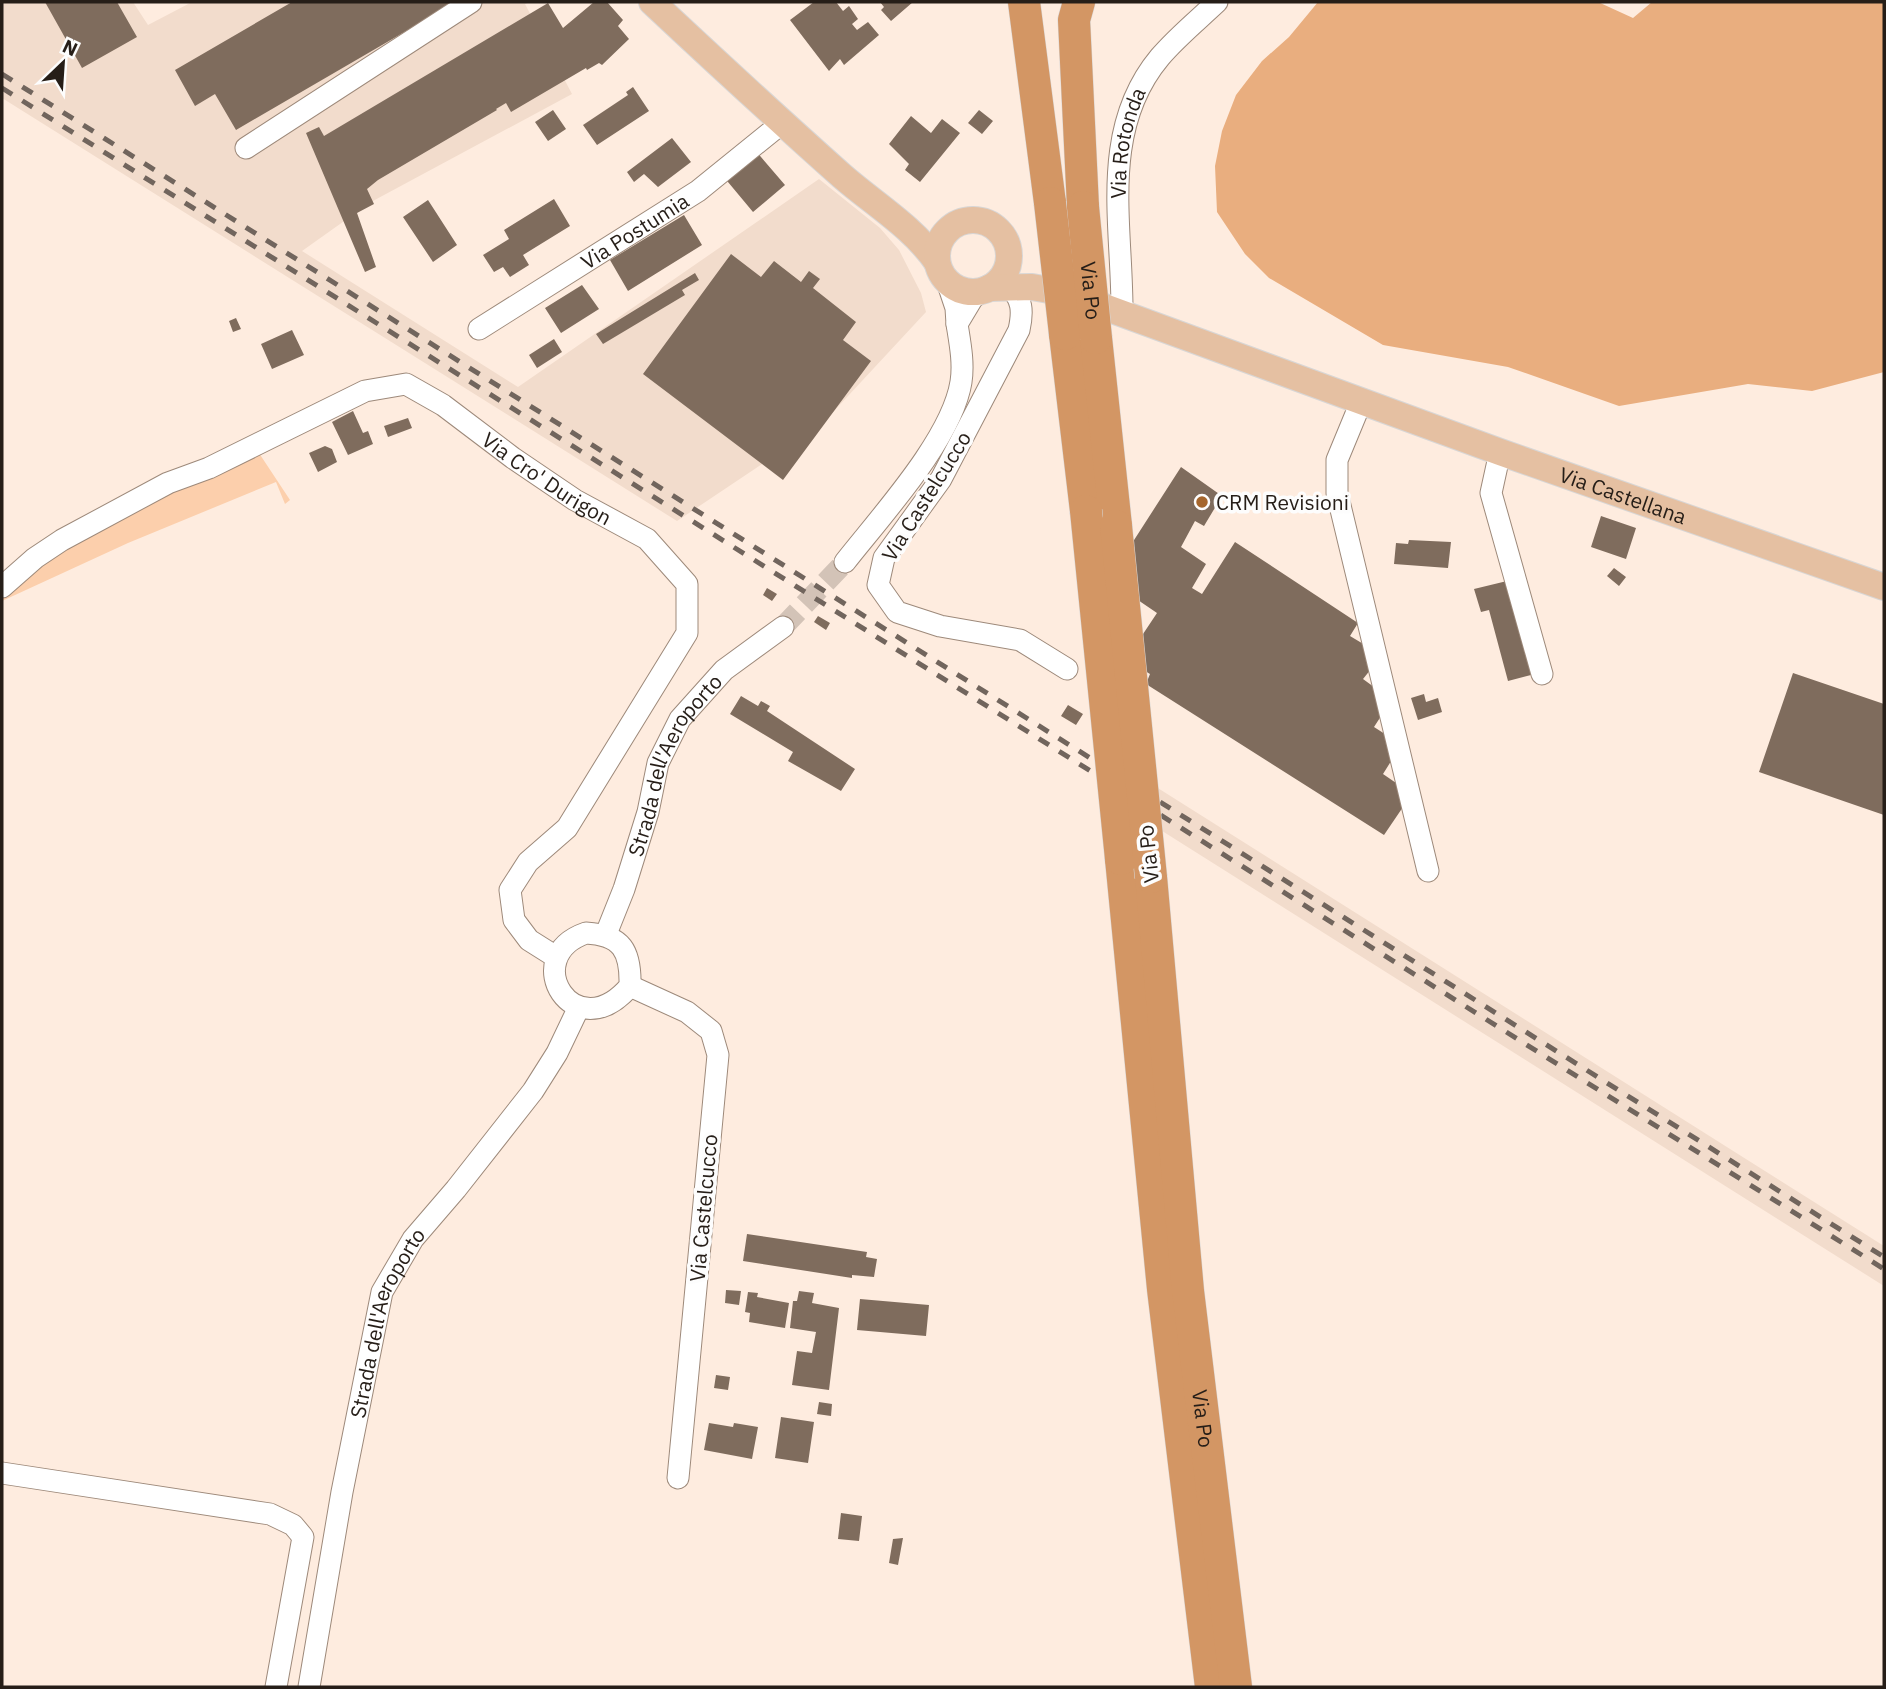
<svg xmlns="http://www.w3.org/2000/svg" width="1886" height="1689" font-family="'IBM Plex Sans',sans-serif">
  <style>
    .built { fill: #f2dccc }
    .green { fill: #fccfac }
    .water { fill: #e9ae7f }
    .building { fill: #7f6c5d }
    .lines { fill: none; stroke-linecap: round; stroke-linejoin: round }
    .minor-tunnel { stroke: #d3c3b7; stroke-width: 21; stroke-dasharray: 21 10; stroke-linecap: butt }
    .minor-casing { stroke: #9d897a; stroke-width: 23 }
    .major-casing { stroke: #d8d6d5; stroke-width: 28 }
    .highway-casing { stroke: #d8d6d5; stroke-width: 33 }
    .minor { stroke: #fff; stroke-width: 21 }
    .major { stroke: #e5c0a2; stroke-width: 26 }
    .highway { stroke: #d39664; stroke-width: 32 }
    .rail { stroke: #71655d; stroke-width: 5; stroke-dasharray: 12 12; stroke-linecap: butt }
    .highway-bridge-casing { stroke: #d8d6d5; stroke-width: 33; stroke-linecap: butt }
    .highway-bridge { stroke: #d39664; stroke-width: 32 }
    .poi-dot { fill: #a5662d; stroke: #fdfdfd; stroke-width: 2.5 }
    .labels { text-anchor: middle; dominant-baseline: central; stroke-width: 7; stroke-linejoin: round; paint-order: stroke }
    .street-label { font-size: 21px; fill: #261e18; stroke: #fdfdfd }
    .poi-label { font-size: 21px; fill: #261e18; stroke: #fdfdfd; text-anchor: start }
  </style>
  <rect width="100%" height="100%" fill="#feecdf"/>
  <!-- built -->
  <path class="built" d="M2 2H133L148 25 192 2H530L525 4 572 94 371 202 302 251 518 387 819 179 880 228 899 250 921 293 926 312 822 424 677 521 2 98Z
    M1153 785 1884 1246V1286L1159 829Z"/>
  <!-- green -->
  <path class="green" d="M251 441 290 500 285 504 276 482 128 543 2 601V573L57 531Z"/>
  <!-- water -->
  <path class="water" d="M1318 2H1598L1633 18 1652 2H1884V372L1812 391 1748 384 1619 406 1508 367 1383 345 1269 278 1245 254 1217 212 1215 166 1222 131 1236 95 1262 61 1289 37Z"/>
  <!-- building -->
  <path class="building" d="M45 2H117L137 37 82 68Z
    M292 2H456L236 130 215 94 195 106 175 70Z
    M594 2H607L623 20 618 26 629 39 602 65 599 63 587 70 586 68 511 112 506 103 496 109 497 110 378 180 367 189 374 204 357 213 376 267 365 272 306 133 319 127 324 136 548 3 563 28Z
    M814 2H836L843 11 849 6 858 19 852 24 857 30 868 22 879 35 844 65 840 59 829 71 790 20Z
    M880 2H913L891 21 881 10 884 7Z
    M633 87 649 111 597 145 583 125 628 95 626 92Z
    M553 110 566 129 548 141 535 122Z
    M979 110 993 121 982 134 968 123Z
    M911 116 931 133 942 119 960 133 920 182 905 170 909 164 889 144Z
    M672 138 691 162 658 187 644 174 634 182 627 172Z
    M755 150 785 185 753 212 723 176Z
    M554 199 570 226 523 255 529 265 510 277 503 267 494 272 483 255 509 239 504 230Z
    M428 200 457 245 433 262 403 217Z
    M684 215 702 245 628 291 610 260Z
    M731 254 761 277 774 261 801 282 809 271 820 279 813 288 856 322 843 340 871 361 783 480 643 374Z
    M695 273 699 280 682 290 685 295 603 344 596 334Z
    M582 285 599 309 561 333 545 308Z
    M236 318 241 329 233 332 229 321Z
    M292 330 304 355 272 369 261 344Z
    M554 339 562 352 537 368 529 355Z
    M353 411 363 433 368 431 373 444 348 455 332 422Z
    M408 418 412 428 388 437 384 426Z
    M325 446 332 449 337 462 318 472 309 453Z
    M1181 467 1222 496 1204 526 1195 521 1181 547 1206 564 1192 588 1202 594 1235 542 1358 623 1350 636 1365 645 1371 669 1363 679 1378 690 1383 713 1374 727 1388 736 1393 758 1383 774 1399 785 1403 807 1384 835 1146 684 1150 674 1140 668 1137 643 1157 613 1132 596 1127 551Z
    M1601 516 1636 528 1626 559 1591 547Z
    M1409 540 1451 542 1448 568 1394 564 1396 543 1408 544Z
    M1614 568 1626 577 1619 586 1607 576Z
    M1507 581 1531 675 1508 681 1489 610 1481 612 1474 589Z
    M767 588 777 594 772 601 763 595Z
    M818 616 830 623 826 630 814 622Z
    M1793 673 1884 704V815L1759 772Z
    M1424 694 1426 702 1438 698 1442 712 1418 720 1411 698Z
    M741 696 758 706 761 701 770 706 767 711 855 769 841 791 788 761 793 752 730 714Z
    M1068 705 1083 714 1076 725 1061 716Z
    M747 1234 867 1252 866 1257 877 1259 874 1277 852 1275V1278L743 1261Z
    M726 1290 741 1291 739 1305 725 1303Z
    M799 1291 814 1293 812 1303 839 1308 829 1390 792 1385 797 1351 812 1353 816 1332 790 1328 793 1301H797Z
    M748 1292 758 1293 757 1297 789 1303 785 1328 749 1322 750 1313 745 1312Z
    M860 1299 929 1305 926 1336 857 1330Z
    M716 1375 730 1377 728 1390 714 1388Z
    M819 1402 832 1404 831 1416 817 1414Z
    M781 1417 814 1422 808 1463 775 1458Z
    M709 1423 733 1427 734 1423 758 1427 752 1459 704 1450Z
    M841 1513 862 1516 859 1541 838 1539Z
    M903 1538 898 1565 889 1563 893 1539Z"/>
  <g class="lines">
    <!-- minor-tunnel -->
    <path class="minor-tunnel" d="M783 627 845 562"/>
    <!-- minor casing -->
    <g class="minor-casing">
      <g id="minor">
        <path d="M246 148 471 2"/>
        <path d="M947 281 956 308 957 324 972 299 981 291"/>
        <path d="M1008 286C1023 298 1023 312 1019 330L941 479 884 558 878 585 897 612 940 626 1020 640 1067 669"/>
        <path id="s1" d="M1122 315C1123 227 1098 131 1160 57 1177 37 1198 20 1217 2"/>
        <path id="s2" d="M479 329 698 191 782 123"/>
        <path d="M1361 402 1337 460V493L1428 871"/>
        <path d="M1500 452 1491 493 1542 674"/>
        <path d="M845 562C881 516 952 439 961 382 964 363 960 343 957 324"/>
        <path id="s3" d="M2 587 35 558 62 540 168 483 209 468 365 391 406 384 443 405 513 458 575 500 647 539 687 584V633L567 828 528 862 510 890 514 920 529 940 556 957"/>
        <path d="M586 933C622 935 631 951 630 986 575 1051 517 957 586 933Z"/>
        <path id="s4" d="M606 934 624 889 648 812 658 763 680 719 724 670 783 627"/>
        <path d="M630 986 687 1012 711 1031 718 1055 678 1478"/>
        <path d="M2 1473 270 1514 293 1525 303 1537 276 1687"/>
        <path id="s5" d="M309 1687 342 1492 382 1292 413 1239 456 1189 533 1091 557 1053 579 1007"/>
      </g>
    </g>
    <!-- major casing -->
    <g class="major-casing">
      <g id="major">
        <path d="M652 2C715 61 778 119 842 176 874 204 913 227 937 262"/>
        <circle cx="973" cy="256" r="36"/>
        <path id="s6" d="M989 288 1032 287 1066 293 1500 452 1884 587"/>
      </g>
    </g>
    <!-- highway casing -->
    <g class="highway-casing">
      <g id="highway">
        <path d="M1024 2 1050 203"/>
        <path d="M1079 2 1074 20 1083 207"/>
        <path d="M1065 334 1086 511"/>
        <path d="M1096 338 1116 526"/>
        <path d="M1121 859 1163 1289 1211 1687"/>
        <path id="s7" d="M1151 877 1188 1291 1236 1687"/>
      </g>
    </g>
    <!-- minor -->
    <use href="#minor" class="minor"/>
    <!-- major -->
    <use href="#major" class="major"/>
    <!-- highway -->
    <use href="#highway" class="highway"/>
    <!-- rail -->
    <path class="rail" d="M2 74 1884 1257
      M2 88 1884 1269"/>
    <!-- highway-bridge casing -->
    <g class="highway-bridge-casing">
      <g id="highway-bridge">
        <path d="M1050 203 1065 334"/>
        <path id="s8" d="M1083 207 1096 338"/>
        <path d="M1086 511 1121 859"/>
        <path d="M1116 526 1151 877"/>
      </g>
    </g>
    <!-- highway-bridge -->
    <use href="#highway-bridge" class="highway-bridge"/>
  </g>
  <!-- markers -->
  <circle class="poi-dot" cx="1202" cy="502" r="7"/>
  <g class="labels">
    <!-- street labels -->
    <g class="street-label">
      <text stroke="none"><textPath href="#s1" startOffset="173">Via Rotonda</textPath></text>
      <text stroke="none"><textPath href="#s2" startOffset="184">Via Postumia</textPath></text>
      <text stroke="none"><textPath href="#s8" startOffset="84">Via Po</textPath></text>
      <text stroke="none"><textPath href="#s3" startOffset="626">Via Cro' Durigon</textPath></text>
      <text stroke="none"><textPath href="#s6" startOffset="670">Via Castellana</textPath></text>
      <text transform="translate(926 496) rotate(-58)">Via Castelcucco</text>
      <text stroke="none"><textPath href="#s4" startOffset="184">Strada dell'Aeroporto</textPath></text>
      <text transform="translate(1148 854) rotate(-96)">Via Po</text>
      <text transform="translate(703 1208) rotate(-85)">Via Castelcucco</text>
      <text stroke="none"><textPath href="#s5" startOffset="374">Strada dell'Aeroporto</textPath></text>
      <text stroke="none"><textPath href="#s7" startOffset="544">Via Po</textPath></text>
    </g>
    <!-- poi labels -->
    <g class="poi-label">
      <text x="1216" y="502">CRM Revisioni</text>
    </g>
  </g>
  <!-- border -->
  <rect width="1886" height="1689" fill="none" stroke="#261e18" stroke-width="7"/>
  <!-- north arrow -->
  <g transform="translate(63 63) rotate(25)" stroke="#fdfdfd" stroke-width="5" paint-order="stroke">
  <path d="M0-5L12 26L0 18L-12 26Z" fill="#261e18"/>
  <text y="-10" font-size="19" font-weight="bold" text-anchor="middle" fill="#261e18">N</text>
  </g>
</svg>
